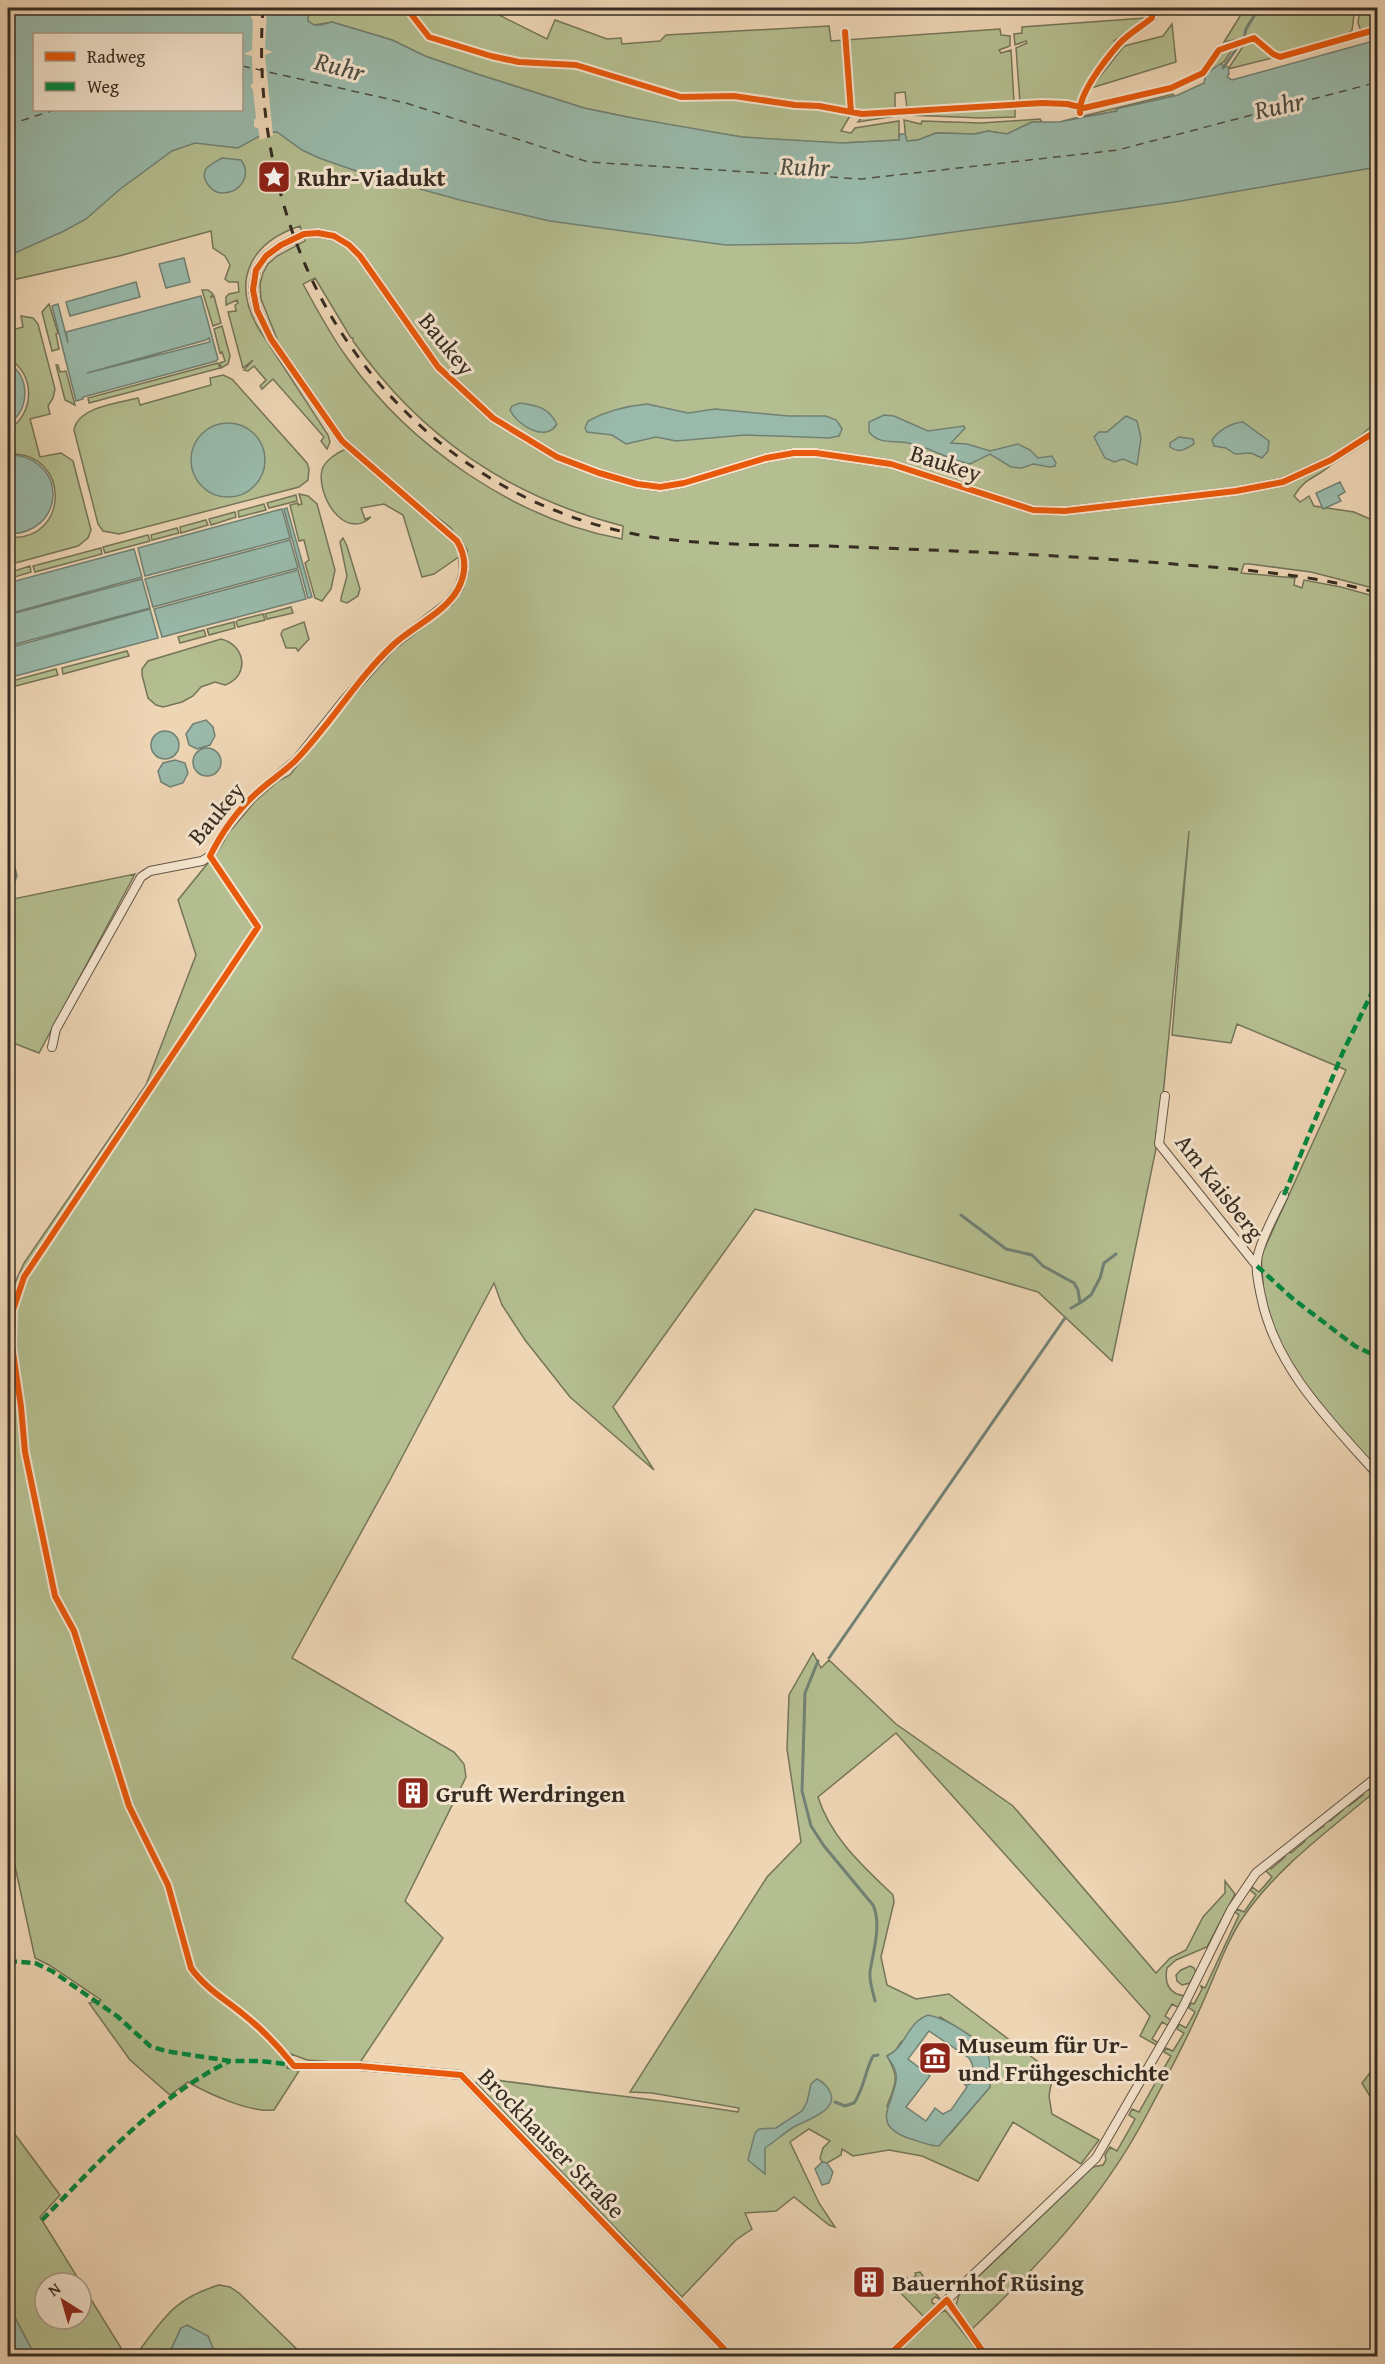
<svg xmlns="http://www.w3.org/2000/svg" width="1385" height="2364" font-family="'Gentium Book Plus',serif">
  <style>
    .green { fill: #b4be90; stroke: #757559; stroke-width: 1.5; fill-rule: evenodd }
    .water { fill: #99b9aa; stroke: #718174; stroke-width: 1.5; fill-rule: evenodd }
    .pier { fill: #eed5b4 }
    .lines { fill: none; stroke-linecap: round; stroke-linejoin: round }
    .stream { stroke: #718174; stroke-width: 3 }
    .ferry { stroke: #4f4f44; stroke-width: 1.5; stroke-dasharray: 8 6; stroke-linecap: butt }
    .street-casing { stroke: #645646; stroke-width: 10 }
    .street { stroke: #f4e4ce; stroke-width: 8 }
    .rail { stroke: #362c22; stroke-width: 3; stroke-dasharray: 10 10; stroke-linecap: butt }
    .quiet { stroke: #00873e; stroke-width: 4.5; stroke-dasharray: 9 4.5; stroke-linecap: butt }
    .cycleway-casing { stroke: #f4e4ce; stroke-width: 10 }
    .cycleway { stroke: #e8590c; stroke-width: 6 }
    .labels { text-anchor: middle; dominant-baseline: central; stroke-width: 6; stroke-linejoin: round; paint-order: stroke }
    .poi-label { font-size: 24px; font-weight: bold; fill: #362c22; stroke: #f4e4ce; text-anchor: start }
    .street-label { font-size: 24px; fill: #362c22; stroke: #f4e4ce }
    .water-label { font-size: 26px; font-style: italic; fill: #4f4f44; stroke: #f4e4ce }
  </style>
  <rect width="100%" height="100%" fill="#eed5b4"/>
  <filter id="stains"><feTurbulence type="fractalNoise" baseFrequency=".00333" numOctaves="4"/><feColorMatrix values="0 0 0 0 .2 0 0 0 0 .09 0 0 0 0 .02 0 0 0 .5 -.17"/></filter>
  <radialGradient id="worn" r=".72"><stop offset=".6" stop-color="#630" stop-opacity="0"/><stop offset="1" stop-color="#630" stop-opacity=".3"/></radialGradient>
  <!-- green -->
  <path class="green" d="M315 8H485L547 39 555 20 607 39 621 38 622 44 660 41 666 35 829 26 831 41 1000 29 1001 35 1010 36V46L999 50 1001 53 1011 50 1014 103 907 108 905 92 895 93V109L861 112 854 109 841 131 851 133 855 128 899 121V140L842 143 787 141 742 137 666 125 584 108 477 74 425 56 392 40 332 22 314 25 308 22V15Z
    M1245 8H1355L1352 30 1348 34 1278 54 1253 36 1224 42Z
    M1360 8H1377V26L1361 31 1358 23Z
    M1146 18 1114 41 1117 43 1086 85 1076 106 1050 100 1020 103 1016 48 1027 43 1026 41 1015 45 1014 34 1022 33V27Z
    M1172 24 1176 62 1091 88 1124 46 1163 36Z
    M1251 41H1256L1276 57 1228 69 1246 42Z
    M1234 47 1224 62 1191 83 1204 74 1219 53Z
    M1171 89 1157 95 1087 109Z
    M1173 94 1174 96 1117 109V111L1063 121Z
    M1015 108V117L981 118 907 115V112Z
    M242 110 327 127 1377 162V422C1360 434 1348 450 1332 464 1316 479 1306 476 1294 496L1300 502 1309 496 1314 506 1354 512 1377 522V589L1311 572 1250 564H1244L1241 573 1295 578 1294 585 1302 588 1304 580 1341 587 1377 597V1474L1299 1381 1265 1311 1261 1256 1346 1070 1237 1024 1231 1043 1172 1035 1189 831 1161 1116 1156 1132 1157 1144 1112 1361 1038 1292 755 1209 613 1407 654 1470 570 1397 525 1340 502 1305 494 1283 390 1480 292 1658 454 1752 464 1764 466 1777 405 1901 443 1938 359 2064 307 2060 291 2054 287 2068 299 2071 274 2110C250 2113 209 2094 188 2082L170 2095 130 2060 89 2003 101 2000 49 1965 35 1958 8 1834V1310L13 1287 24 1263 146 1085 196 955 178 900 216 853 228 830 268 786 290 775 346 701 393 647 450 603 464 578 468 562 465 551 451 528 406 493 344 437 279 344 261 299 260 284 263 273 268 264 277 256 305 241 300 226C249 243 231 282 259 329L328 435 330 442 327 449 321 441 324 437 273 379 262 389 260 386 266 380 254 366 248 371 244 370 253 360 243 368 228 312 236 311 235 305 238 303 237 300 226 305V297L229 294 239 292 238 282H229L225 279 230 265 225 256 213 248 211 231 119 256 8 281V216ZM315 278 351 338H353V341C421 437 509 497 623 526L622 539C516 520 410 446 348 359 331 336 317 310 303 284Z
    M895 113 896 116 858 122 862 117Z
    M1040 119 1042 122H1032L1007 134 988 131 975 134 936 133 918 140 906 141 904 120 921 124 922 121 981 123Z
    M202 290H208L213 294 211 297 214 296 221 323 213 326Z
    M49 304 58 333 56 334 59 349 52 351 42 312Z
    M21 316 33 318 38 324 55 389 53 398 48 406 50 414 30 419 40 457 61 453 73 461 91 530 88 538 78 546 8 565V537C69 544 73 451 8 454V431C35 411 36 377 8 357V331L23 327Z
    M222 326 230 356 228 364 221 368 220 363 225 361 222 352 220 353 214 329Z
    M218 363 220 368 89 403 88 398Z
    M56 365H58L60 372 66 371 75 405 65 400Z
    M223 375 232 379 307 463 309 469 308 480 299 487 119 534 103 531 98 524 74 430C78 407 118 403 138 398L140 405 211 385 210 378Z
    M346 449 451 538 460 556 434 574 422 577 403 515 384 504 361 508 365 519 371 517C344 542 316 494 322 470 324 461 338 452 346 449Z
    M299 494 308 496 317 504 335 570 331 589 322 601 315 598 305 563 309 560 304 540 299 541 290 505 298 503V505L302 504Z
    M296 495 297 501 269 508 267 503Z
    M264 504 266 510 239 517 238 511Z
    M235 512 236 517 211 525 209 519Z
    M206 520 208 525 181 533 180 527Z
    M177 528 179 533 152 540 151 535Z
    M148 535 150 541 105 553 103 547Z
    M343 538 347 546 360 589 358 596 347 603 341 601V598L347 576 340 542Z
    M101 548 102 554 35 572 33 566Z
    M30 566 31 572 8 579V573Z
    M291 607 293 613 267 619 265 614Z
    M263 614 265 620 238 627 236 622 239 620Z
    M234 622 235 628 209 635 207 629Z
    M304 622 309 639 298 651 296 648H286L281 634 283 630Z
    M204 630 206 636 180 643 178 637Z
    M221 639C246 645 250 676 225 685L215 682 201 687 193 696 182 702 163 707 156 705 148 698 142 675V669L148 661Z
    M127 651 129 656 63 674 62 668Z
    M56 669 58 675 8 688V682Z
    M135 874 39 1053 8 1041V900Z
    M813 1653 821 1668 829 1660 896 1724 1013 1806 1156 1973 1170 1958 1186 1950 1203 1917 1225 1893V1881L1235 1894 1207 1947 1176 1960 1167 1968C1164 1983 1169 1995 1186 1996L1179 2008 1172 2004 1165 2016 1171 2020 1169 2026 1162 2022 1152 2039 1159 2043 1158 2046 1140 2036 1150 2016 896 1733 818 1797C831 1838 863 1866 893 1895L894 1902 881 1957 887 1985 916 1999 949 1994 1053 2073 1049 2096 1052 2114 1099 2140 1081 2164 1013 2122 978 2181 922 2156 889 2150 853 2156 842 2149 841 2155 827 2163 822 2162 820 2158 823 2148 830 2141 809 2129 790 2142 819 2203 835 2227 829 2225 794 2197 776 2211 745 2213 752 2229 736 2240 682 2297 476 2083 478 2078H483C568 2091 653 2098 738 2112L739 2108 652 2093 630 2092 767 1877 801 1842 787 1749 789 1695ZM940 2017 971 2036 990 2087 950 2134 934 2146 899 2134 887 2106C896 2082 900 2079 887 2056L896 2050 901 2042Z
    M1377 1783V1801L1372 1794C1327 1832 1278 1867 1244 1916 1226 1942 1216 1974 1203 2002 1186 2041 1166 2079 1146 2116 1101 2201 1040 2264 971 2330L956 2305 959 2295 1093 2167 1103 2165 1106 2160 1105 2155 1110 2147 1117 2151 1135 2119 1129 2115 1132 2109 1139 2112 1157 2080 1150 2075 1153 2071 1160 2075 1171 2056 1164 2052 1166 2048 1173 2051 1184 2033 1177 2029 1179 2024 1186 2028 1195 2012 1189 2008 1191 2003 1194 2004 1202 1989 1201 1986 1205 1988 1239 1915 1235 1912 1237 1909 1244 1912 1256 1895 1250 1890 1252 1887 1259 1892 1272 1877 1266 1871 1269 1867 1271 1869 1285 1857 1283 1854 1288 1850 1291 1853 1305 1841 1303 1839 1308 1835 1310 1836 1324 1826 1323 1823 1328 1819 1330 1821 1343 1810 1342 1808 1347 1804 1349 1806 1363 1795 1362 1792 1367 1788 1369 1790Z
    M1190 1966 1194 1968 1196 1973 1190 1983 1182 1985 1177 1981 1176 1975 1181 1970Z
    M1377 2064V2108L1362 2083Z
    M8 2125 60 2195 40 2217 126 2356H35L8 2304ZM45 2283H81V2319H45Z
    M920 2272 940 2299 935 2297 932 2300V2303L937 2305 924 2317 896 2288 903 2283 906 2277 910 2281 916 2275 915 2273Z
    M219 2285 230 2287 239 2293 304 2356H216L208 2336 181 2328 168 2356H135C163 2320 172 2299 219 2285Z
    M945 2310 982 2356H894L940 2313Z"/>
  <!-- water -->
  <path class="water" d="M8 8H358H315L308 15V21L314 25H321L332 22 392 40 425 56 477 74 584 108 627 117 742 137 842 143 899 140 900 134H905L907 141 918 140 936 133 975 134 988 131 1007 134 1032 122H1059L1117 111 1116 109 1178 95 1204 83 1206 74 1220 64 1228 67 1229 74 1227 77 1232 80 1377 40V167L1175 202 903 239 858 243 726 245 550 221 460 200 362 173 319 158 302 150 277 132 265 133 238 148 195 143 172 151 119 190 86 219 64 231 8 256ZM34 34H242V110H34Z
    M222 158 241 160C252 175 241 193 222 193 212 193 200 179 206 169 210 164 217 161 222 158Z
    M184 258 190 282 166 288 159 264Z
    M136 282 140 297 70 316 66 302Z
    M201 296 218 359 216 361 83 397V399L76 401 52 306 58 304 68 343 66 332ZM209 338 210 342 87 373 206 340Z
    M8 362C31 378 30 409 8 425Z
    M520 403C538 406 548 407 557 424 546 443 517 425 510 410L512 406Z
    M647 404 688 413 715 409 788 416H826L836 420 839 424 842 429 839 436 829 438 745 435 676 441 656 437 626 444 612 435 587 432 585 428 588 421C606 411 627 406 647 404Z
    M884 415 894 416 928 431 964 426 965 428 951 443 967 444 990 451 1018 444 1030 450 1038 458 1052 456 1056 463 1055 466 1050 467 1033 464 1022 468 1011 467 990 454 970 464C948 460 930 447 908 443 894 440 879 445 869 432V422Z
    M1126 416 1137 421 1141 438 1137 465 1123 459 1114 462 1105 458 1094 437 1099 432H1107Z
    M1243 422 1269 441 1268 451 1262 458 1251 453 1235 454 1226 448 1214 446 1212 440C1219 430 1231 423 1243 422Z
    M191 460a37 37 0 1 1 74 0a37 37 0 1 1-74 0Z
    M1179 437 1193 439 1194 444C1186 449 1179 454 1170 447V443Z
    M15 455C69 463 64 533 9 534L8 533V456Z
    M1340 482 1345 492 1338 496 1341 501 1323 509 1316 493Z
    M287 508 312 597 308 598 284 509Z
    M282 509 290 538 145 576 138 548Z
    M290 540 298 568 153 607 145 579Z
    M134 549 142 577 8 614V583Z
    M298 570 306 599 162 637 154 609Z
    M142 579 150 608 8 646V615Z
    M150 609 158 638 8 678V666L9 665 8 648Z
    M206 720 213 727 215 736 210 745 197 749 189 745 186 734 193 724Z
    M151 745a14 14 0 1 1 28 0a14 14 0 1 1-28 0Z
    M193 762a14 14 0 1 1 28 0a14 14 0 1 1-28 0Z
    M175 760 185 763 188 773 183 783 170 787 161 782 158 771 163 763Z
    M8 840 17 876 15 881 8 885Z
    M928 2015C945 2018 984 2040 989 2058 991 2067 990 2077 990 2087L939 2146C929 2146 918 2141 908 2138 871 2124 892 2107 896 2081 898 2071 892 2064 887 2056 906 2048 906 2023 928 2015ZM929 2031 969 2058C975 2067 975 2075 970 2084L965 2085 967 2087 951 2110 943 2114 935 2108 926 2121 906 2107 930 2076 908 2059Z
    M817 2079C823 2082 827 2085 830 2092 840 2111 803 2121 792 2128 783 2134 774 2142 765 2148V2174L748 2160 755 2133 759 2129 776 2128 802 2111 807 2102 811 2084Z
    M822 2162 827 2163 833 2172 829 2183 822 2185 815 2169Z
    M8 2304 35 2356H8Z
    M187 2325 208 2336 216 2356H168L181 2328Z"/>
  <!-- pier -->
  <path class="pier" d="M253 8H267L265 49 273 52 265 55 273 135 260 140 258 128 254 127V120L256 118 253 90 250 86 253 83 252 56 244 54 252 50 253 21 251 17Z"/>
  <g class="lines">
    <!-- stream -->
    <path class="stream" d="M1223 68 1244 38 1246 29 1259 8
      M961 1215 1006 1249 1032 1255 1043 1266 1074 1283 1078 1290 1080 1303 1071 1308
      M1080 1303 1091 1295 1100 1278 1104 1263 1116 1254
      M829 1658 1065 1318
      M818 1661 805 1693 802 1791 811 1826 824 1846 873 1905C882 1924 873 1952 870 1972 869 1981 873 1992 875 2001
      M835 2102 845 2106 854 2103C864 2089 865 2071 873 2056L878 2055"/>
    <!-- ferry -->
    <path class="ferry" d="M242 66 406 103 588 162 861 179 1118 150 1378 82
      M8 125 54 110"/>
    <!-- street casing -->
    <g class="street-casing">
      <path id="street" d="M1152 8V18
        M52 1047 56 1029 141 877 150 871 202 861 210 856 226 829 252 798 296 760 344 700 392 646 449 602 459 588 464 572 463 552 457 541 342 441 271 339 257 310 253 290 256 270 266 256 281 245 304 234 318 233 334 236 349 245 360 256 438 367 493 418 557 457 599 473 637 484 660 487 684 483 766 458 794 453H816L891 464 1033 510 1065 511 1236 491 1283 482 1331 460 1378 430
        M1165 1096 1159 1144 1257 1266
        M1284 1195C1275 1214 1263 1235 1258 1255 1255 1269 1258 1281 1261 1296 1275 1368 1331 1422 1378 1475
        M294 2066H359L461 2075 731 2356
        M947 2300 986 2356
        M888 2356 1096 2158 1182 2009 1231 1910 1256 1873 1378 1776"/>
    </g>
    <!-- street -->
    <use href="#street" class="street"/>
    <!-- rail -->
    <path class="rail" d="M263 8C255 117 280 236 339 329 410 440 520 516 651 537 718 547 787 544 855 547 957 551 1059 555 1161 563 1234 569 1307 573 1378 593"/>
    <!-- quiet -->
    <path class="quiet" d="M1284 1195 1343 1052 1378 980
      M1257 1266 1292 1298 1355 1346 1378 1357
      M8 1961 35 1963 52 1971 117 2016 150 2046 165 2051 230 2061H261L293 2065
      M42 2220C98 2163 157 2096 230 2061"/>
    <!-- cycleway casing -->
    <g class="cycleway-casing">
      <path id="cycleway" d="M410 8 411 14 429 37 491 56 519 62 576 65 681 97 734 96 795 105 819 106 862 114 1042 103 1067 104 1084 108 1171 88 1203 73 1219 50 1254 38 1273 54 1280 57 1378 29
        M845 32 851 112
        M1080 113C1078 94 1106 59 1119 44 1128 34 1142 26 1152 18V8
        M731 2356 461 2075 359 2066H294C279 2047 263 2030 244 2015 226 2000 205 1988 191 1968L168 1885 129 1806 74 1631 55 1596 25 1452 21 1407 12 1346 13 1310 24 1277 258 927 210 856C222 832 240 807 260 790 271 780 284 772 295 761 330 725 356 680 393 645 413 626 445 613 458 589 467 572 466 556 457 541L342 441 271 339 257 310 253 290 256 270 266 256 281 245 304 234 318 233 334 236 349 245 360 256 438 367 493 418 557 457 599 473 637 484 660 487 684 483 766 458 794 453H816L891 464 1033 510 1065 511 1236 491 1283 482 1331 460 1378 430
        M888 2356 947 2300 986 2356"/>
    </g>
    <!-- cycleway -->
    <use href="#cycleway" class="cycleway"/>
  </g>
  <!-- icons -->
  <defs>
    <g id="sight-square" transform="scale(1.725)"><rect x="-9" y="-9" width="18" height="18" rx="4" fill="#8f2418" stroke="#f4e4ce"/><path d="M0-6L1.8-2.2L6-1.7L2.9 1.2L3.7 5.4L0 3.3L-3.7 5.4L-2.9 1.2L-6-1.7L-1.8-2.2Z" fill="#fff"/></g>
    <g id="building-square" transform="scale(1.725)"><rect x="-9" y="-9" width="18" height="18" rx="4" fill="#8f2418" stroke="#f4e4ce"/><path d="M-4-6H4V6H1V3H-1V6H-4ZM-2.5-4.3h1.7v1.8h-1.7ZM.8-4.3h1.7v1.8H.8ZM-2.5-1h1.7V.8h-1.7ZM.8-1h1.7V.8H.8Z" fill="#fff"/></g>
    <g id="museum-square" transform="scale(1.725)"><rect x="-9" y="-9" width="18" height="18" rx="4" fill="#8f2418" stroke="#f4e4ce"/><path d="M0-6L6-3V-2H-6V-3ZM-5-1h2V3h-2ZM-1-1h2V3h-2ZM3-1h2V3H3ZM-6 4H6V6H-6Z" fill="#fff"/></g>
  </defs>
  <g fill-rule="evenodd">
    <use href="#sight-square" x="274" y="177"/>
    <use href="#building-square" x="413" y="1793"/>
    <use href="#museum-square" x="935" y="2058"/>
    <use href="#building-square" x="869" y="2282"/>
  </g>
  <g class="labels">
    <!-- poi labels -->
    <g class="poi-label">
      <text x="297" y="177">Ruhr-Viadukt</text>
      <text x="436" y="1793">Gruft Werdringen</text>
      <text x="958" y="2044">Museum für Ur-<tspan x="958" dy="28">und Frühgeschichte</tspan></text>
      <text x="892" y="2282">Bauernhof Rüsing</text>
    </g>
    <!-- street labels -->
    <g class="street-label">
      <text transform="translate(447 344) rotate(51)">Baukey</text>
      <text transform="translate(946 463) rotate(18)">Baukey</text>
      <text transform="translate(216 813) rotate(-50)">Baukey</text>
      <text transform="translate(1220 1187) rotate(52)">Am Kaisberg</text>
      <text transform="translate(552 2143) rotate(46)">Brockhauser Straße</text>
    </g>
    <!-- water labels -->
    <g class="water-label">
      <text transform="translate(340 66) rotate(15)">Ruhr</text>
      <text transform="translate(1279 105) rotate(-12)">Ruhr</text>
      <text transform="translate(805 166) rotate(2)">Ruhr</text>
    </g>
  </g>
  <!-- margin -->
  <rect width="1385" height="2364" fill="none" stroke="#eed5b4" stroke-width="30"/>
  <rect x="9" y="9" width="1367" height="2346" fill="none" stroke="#362c22" stroke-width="3"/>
  <rect x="15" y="15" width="1355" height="2334" fill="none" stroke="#362c22" stroke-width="1.5"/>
  <!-- legend -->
  <rect x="33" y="33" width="210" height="78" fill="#f4e4ce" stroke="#a89a89" stroke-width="1.5"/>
  <rect x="45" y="52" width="30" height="9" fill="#e8590c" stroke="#a89a89" stroke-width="1.5"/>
  <text x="87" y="63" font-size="18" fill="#362c22">Radweg</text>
  <rect x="45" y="82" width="30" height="9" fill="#00873e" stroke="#a89a89" stroke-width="1.5"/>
  <text x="87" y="93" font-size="18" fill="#362c22">Weg</text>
  <!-- north arrow -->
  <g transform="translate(63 2301) rotate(323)"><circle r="28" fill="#f4e4ce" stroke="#a89a89" stroke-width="1.5"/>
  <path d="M0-4.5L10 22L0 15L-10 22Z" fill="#8f2418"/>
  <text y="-9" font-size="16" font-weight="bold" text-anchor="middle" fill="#362c22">N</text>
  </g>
  <rect width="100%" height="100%" filter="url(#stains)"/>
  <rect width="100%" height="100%" fill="url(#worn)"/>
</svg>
